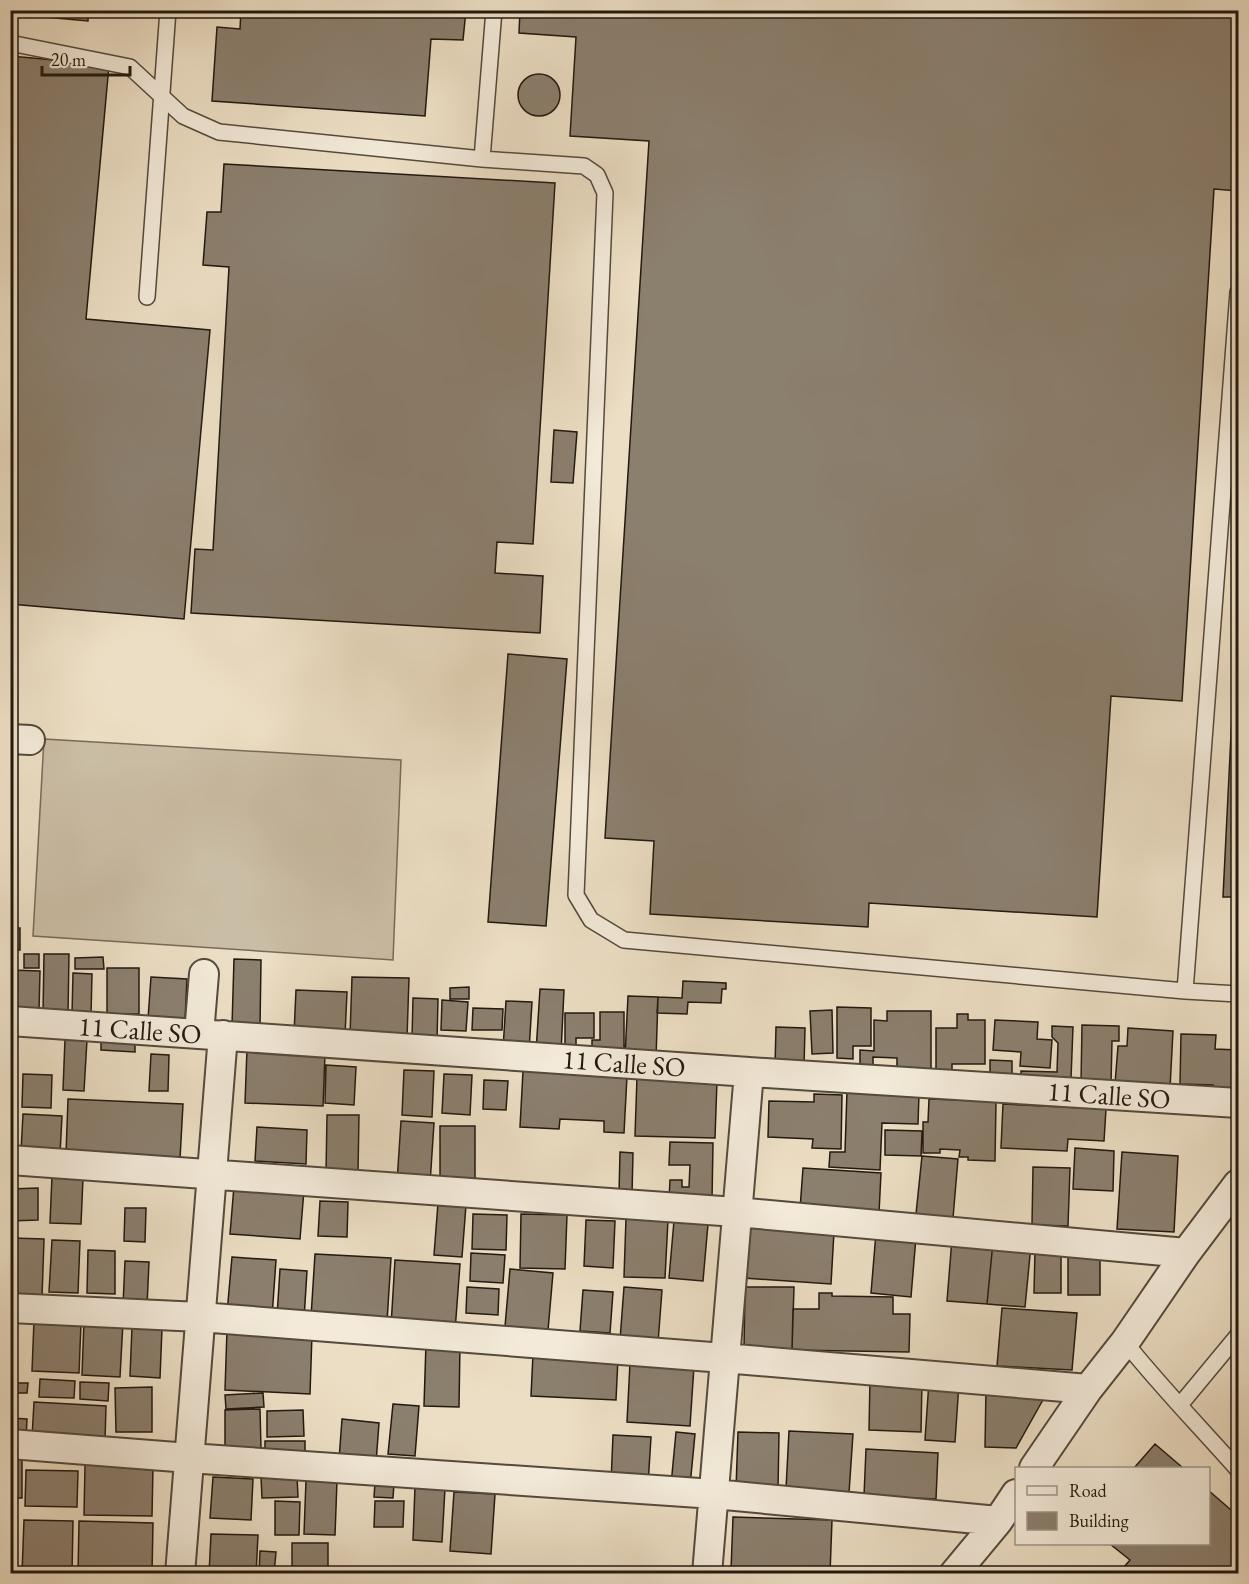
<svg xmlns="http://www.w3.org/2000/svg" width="1249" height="1584" font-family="'EB Garamond',serif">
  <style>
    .grass { fill: #cabda5; stroke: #766b5a; stroke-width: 1.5 }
    .building { fill: #8b7f6e; stroke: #221910; stroke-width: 1.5 }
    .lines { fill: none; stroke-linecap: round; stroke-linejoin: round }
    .service-casing { stroke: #544a3d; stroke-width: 18 }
    .minor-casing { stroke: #544a3d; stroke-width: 32 }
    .service { stroke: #f3ead9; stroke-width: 15 }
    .minor { stroke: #f3ead9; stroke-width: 28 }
    .labels { text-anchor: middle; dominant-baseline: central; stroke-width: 4.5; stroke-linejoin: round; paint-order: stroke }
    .street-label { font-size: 27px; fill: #221910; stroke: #f3ead9 }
  </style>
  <rect width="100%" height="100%" fill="#ecdec4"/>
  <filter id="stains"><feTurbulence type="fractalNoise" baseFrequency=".00333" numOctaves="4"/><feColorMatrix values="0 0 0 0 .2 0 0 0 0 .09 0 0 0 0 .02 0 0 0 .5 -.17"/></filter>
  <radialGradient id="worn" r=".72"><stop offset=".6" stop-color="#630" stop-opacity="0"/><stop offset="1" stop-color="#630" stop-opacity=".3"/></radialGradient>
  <!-- grass -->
  <path class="grass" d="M44 739 401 760 393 960 33 936Z"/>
  <!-- building -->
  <path class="building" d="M10 10H88V21L10 14Z
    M241 10H466L463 40 431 39 425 116 212 101 217 27 240 29Z
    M520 10H1238V191L1214 189 1182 701 1111 696 1097 917 869 903 868 927 650 914 654 841 605 838 649 141 570 136 576 37 519 33Z
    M10 56 109 65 86 319 210 330 184 619 10 604Z
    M518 95a21 21 0 1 1 42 0a21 21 0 1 1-42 0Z
    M224 164 555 183 533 544 497 542 495 573 543 576 540 633 191 613 195 549 213 550 229 267 203 265 207 212H221Z
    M554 430 577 432 573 483 551 482Z
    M1238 592V897H1223Z
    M508 654 567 659 546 926 488 922Z
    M10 928H20V950H10Z
    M24 954H39V968H24Z
    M44 954H69L68 1014H43Z
    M103 957 104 969H75V958Z
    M234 959 261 960 260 1027 232 1026Z
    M107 968H139V1014H107Z
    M10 970 40 971 39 1012 10 1011Z
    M73 973 92 974 91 1015H72Z
    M151 977 187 979 185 1021 148 1019Z
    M352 977 409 978 407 1038 350 1036Z
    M683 981 726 983V989H722L721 1003 688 1002 687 1014 657 1013 658 997 682 998Z
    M469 987V999H450V988Z
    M540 989 564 990 561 1053 536 1052Z
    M296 990 347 992 345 1036 294 1034Z
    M628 996 658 997 656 1058 625 1057Z
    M413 998 438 999 437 1040 412 1039Z
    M442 1000 468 1002 466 1031 441 1030Z
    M506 1001 532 1002 529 1051 503 1049Z
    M837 1007 871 1008V1046H853V1059L837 1058Z
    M473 1008 503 1009 502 1030H472Z
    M832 1010 833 1053 812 1054 810 1011Z
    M887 1011H931V1071L897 1070V1058L873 1057V1066L860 1065V1050L874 1051V1020L887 1021Z
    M600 1012H624V1055H592V1040H600Z
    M565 1013H594V1038H576V1052H565Z
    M957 1014H968V1020H985V1064H952V1070H936V1028H957Z
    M995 1020 1038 1022 1037 1039 1052 1040 1050 1068 1020 1066 1021 1052 993 1050Z
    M1082 1025 1119 1026V1041H1112L1111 1084 1081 1083Z
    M1052 1026 1073 1027 1071 1079 1021 1077V1071L1057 1072 1058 1043 1052 1037Z
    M776 1027 805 1028 804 1066H775Z
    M1128 1028 1173 1031 1170 1088 1115 1084 1118 1046H1127Z
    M1181 1034 1216 1035 1215 1049 1238 1050 1237 1096 1213 1095V1085L1180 1084Z
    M65 1039 87 1040 84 1091 63 1090Z
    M101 1040 135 1041V1052L101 1050Z
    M247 1049 325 1053 323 1106 245 1103Z
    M151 1054 169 1055 168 1091H149Z
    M990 1060 1012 1061V1080H990Z
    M326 1065 356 1067 354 1105 325 1103Z
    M404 1070 434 1071 432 1117 402 1115Z
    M523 1071 627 1076 624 1133 604 1132V1121L560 1119 559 1129 520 1127Z
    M23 1074 52 1075 51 1108 22 1107Z
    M444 1074 472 1075 470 1115 442 1113Z
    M637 1077 717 1080 715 1138 635 1136Z
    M484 1080 508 1081 506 1110 483 1109Z
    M847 1091 919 1094 918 1124 882 1123 880 1170 829 1167 830 1152H845Z
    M814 1094 842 1095 841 1149 812 1148 813 1139 768 1137 769 1101 814 1102Z
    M68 1099 183 1104 180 1159 66 1154Z
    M929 1099 996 1101 995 1161 968 1160V1157H959L960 1150 940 1149V1153H923V1122H928Z
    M1003 1104 1106 1109 1104 1141 1068 1139 1067 1151 1001 1148Z
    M23 1114 62 1116 60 1154 21 1152Z
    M327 1115H359L358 1173H326Z
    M401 1121 434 1123 430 1184 397 1182Z
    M440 1126H475V1182H440Z
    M257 1127 307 1130 306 1164 255 1161Z
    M885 1130 922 1131 921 1156 885 1155Z
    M670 1142 713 1143 712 1200 669 1199 670 1180H682V1187H689L690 1165H669Z
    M1075 1148 1114 1151 1113 1191 1073 1189Z
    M620 1152 633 1153 632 1195 619 1194Z
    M1122 1152 1178 1156 1174 1232 1117 1229Z
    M922 1156 958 1159 953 1218 916 1214Z
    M1033 1167 1070 1168 1068 1226 1032 1225Z
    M803 1168 881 1173 879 1213 800 1209Z
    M52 1176 83 1178 81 1224 50 1223Z
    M234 1186 304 1190 300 1239 230 1234Z
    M38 1188V1220L10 1221V1189Z
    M320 1201 348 1202 347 1237 318 1236Z
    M438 1203 466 1205 462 1257 434 1255Z
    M125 1208H146L145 1242 124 1241Z
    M473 1214 507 1215 506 1250 472 1249Z
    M521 1214 567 1215 565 1269 520 1268Z
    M626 1218 668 1220 665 1278 624 1277Z
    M586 1220 615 1221 613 1268 584 1266Z
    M674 1221 708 1224 703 1281 669 1278Z
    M748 1226 834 1232 831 1284 744 1278Z
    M876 1233 916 1237 911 1297 871 1293Z
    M12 1238 44 1239 42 1297 10 1295Z
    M952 1239 993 1242 987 1304 947 1301Z
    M52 1240 80 1241 78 1293 49 1292Z
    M993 1242 1031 1245 1025 1307 987 1304Z
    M88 1250 115 1251V1294L87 1293Z
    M1035 1250 1061 1251V1293H1034Z
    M471 1253 505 1255 503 1283 470 1281Z
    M1068 1253H1100V1295H1068Z
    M315 1254 391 1258 387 1322 311 1317Z
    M232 1257 276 1260 272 1317 227 1313Z
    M395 1260 460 1264 455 1331 391 1326Z
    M125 1261 149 1262 147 1306 123 1305Z
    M280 1269 307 1271 304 1319 277 1317Z
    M510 1269 553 1273 547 1342 504 1338Z
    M467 1287 499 1289 498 1315 466 1313Z
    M624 1287 662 1290 658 1343 620 1340Z
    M745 1287H794L792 1350 744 1349Z
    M583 1290 613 1292 610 1333 580 1331Z
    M819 1293H832V1296L893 1297V1314H910L909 1352 792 1350 793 1309H819Z
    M1002 1308 1077 1313 1072 1370 997 1366Z
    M34 1321 81 1323 79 1373 32 1371Z
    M84 1321 123 1322 120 1377 82 1375Z
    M132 1327 162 1328 160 1378 130 1376Z
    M227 1330 312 1334 310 1394 225 1390Z
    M426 1343 460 1344 459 1407 424 1406Z
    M533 1354 618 1358 616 1400 531 1396Z
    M630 1363 694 1366 690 1426 627 1422Z
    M40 1379 75 1381 74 1398 39 1397Z
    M870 1379 922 1381 921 1432 869 1430Z
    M929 1381 959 1383 955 1442 925 1440Z
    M80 1382 109 1383 108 1401 80 1399Z
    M10 1383H28L27 1393H10Z
    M152 1387V1432H116L115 1388Z
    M986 1387 1049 1389 1016 1448 985 1447Z
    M263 1393 264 1407 226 1409 225 1395Z
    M34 1402 106 1406 105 1441 32 1438Z
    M393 1404 419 1406 415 1456 388 1454Z
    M260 1409 261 1449 225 1450V1410Z
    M303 1410 304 1436 267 1437V1411Z
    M10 1418 27 1419 26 1439 10 1438Z
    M342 1419 379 1423 376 1463 339 1460Z
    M789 1431 853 1434 849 1493 786 1489Z
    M676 1432 695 1434 690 1486 671 1485Z
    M738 1432 779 1433 778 1490 736 1489Z
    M613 1435 651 1437 648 1485 611 1483Z
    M265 1441H305V1456H265Z
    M1155 1444 1183 1468H1134Z
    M866 1449 938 1453 936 1499 864 1496Z
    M10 1455H22V1498H10Z
    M85 1465 153 1466 152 1516 84 1515Z
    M26 1470 78 1471 77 1507 25 1506Z
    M297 1476 298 1497 262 1498 261 1477Z
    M213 1477 253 1479 251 1520 210 1518Z
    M306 1480 337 1481 335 1535 304 1534Z
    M375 1483H394L393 1498 374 1497Z
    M415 1487 445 1488 442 1542 413 1540Z
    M1208 1490 1238 1516V1574H1118L1130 1560 1110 1544H1208Z
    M454 1492 495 1494 491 1554 450 1551Z
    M275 1501 300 1502 299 1535H275Z
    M375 1501H404L403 1527H374Z
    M733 1517 832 1520 830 1574 731 1571Z
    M24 1520 73 1521 72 1574H22Z
    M79 1521 153 1523 152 1574H78Z
    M211 1534 258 1535 256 1574H209Z
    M292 1543H328V1574H292Z
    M260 1551 276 1552 274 1574H259Z"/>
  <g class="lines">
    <!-- service casing -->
    <g class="service-casing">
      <path id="service" d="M10 43 130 67 183 116 219 132 482 159 584 166 597 175 605 193 576 895 591 920 624 940 1185 991 1238 292
        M482 159 494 10
        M147 297 168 10
        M1185 991 1238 994
        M1125 1342C1160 1386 1200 1427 1238 1470
        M1180 1405 1238 1335"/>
    </g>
    <!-- minor casing -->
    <g class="minor-casing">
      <path id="minor" d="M10 739 30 740
        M10 1021 749 1072 1238 1103
        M199 1034 204 974
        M10 1160 736 1212 1186 1253
        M10 1308 200 1317 724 1358 1088 1389
        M10 1444 189 1458 714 1494 998 1521
        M1034 1468 1088 1389 1125 1342 1186 1253 1238 1184
        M180 1574 223 1035
        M707 1574 749 1072
        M954 1574 998 1521 1016 1494"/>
    </g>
    <!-- service -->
    <use href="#service" class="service"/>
    <!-- minor -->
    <use href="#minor" class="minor"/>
  </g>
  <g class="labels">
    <!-- street labels -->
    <g class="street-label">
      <text transform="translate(140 1030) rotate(4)">11 Calle SO</text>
      <text transform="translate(624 1063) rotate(4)">11 Calle SO</text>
      <text transform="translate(1109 1095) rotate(4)">11 Calle SO</text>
    </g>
  </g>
  <!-- margin -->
  <rect width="1249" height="1584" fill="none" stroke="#ecdec4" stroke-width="36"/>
  <rect x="12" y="12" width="1225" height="1560" fill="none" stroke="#221910" stroke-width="3"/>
  <rect x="18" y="18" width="1213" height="1548" fill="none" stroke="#221910" stroke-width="1.5"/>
  <!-- legend -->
  <rect x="1015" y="1467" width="195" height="78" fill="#f3ead9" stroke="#9f9689" stroke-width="1.5"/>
  <rect x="1027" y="1486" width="30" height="9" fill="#f3ead9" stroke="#9f9689" stroke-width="1.5"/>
  <text x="1069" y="1497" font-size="18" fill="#221910">Road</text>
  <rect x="1027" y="1512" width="30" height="18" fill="#8b7f6e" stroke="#9f9689" stroke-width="1.5"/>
  <text x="1069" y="1527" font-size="18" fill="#221910">Building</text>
  <!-- scale -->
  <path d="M42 66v9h88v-9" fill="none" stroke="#221910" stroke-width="3"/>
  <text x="51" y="66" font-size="18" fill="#221910" stroke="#f3ead9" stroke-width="4.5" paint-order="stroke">20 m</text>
  <rect width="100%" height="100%" filter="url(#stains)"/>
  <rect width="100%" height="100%" fill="url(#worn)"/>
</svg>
